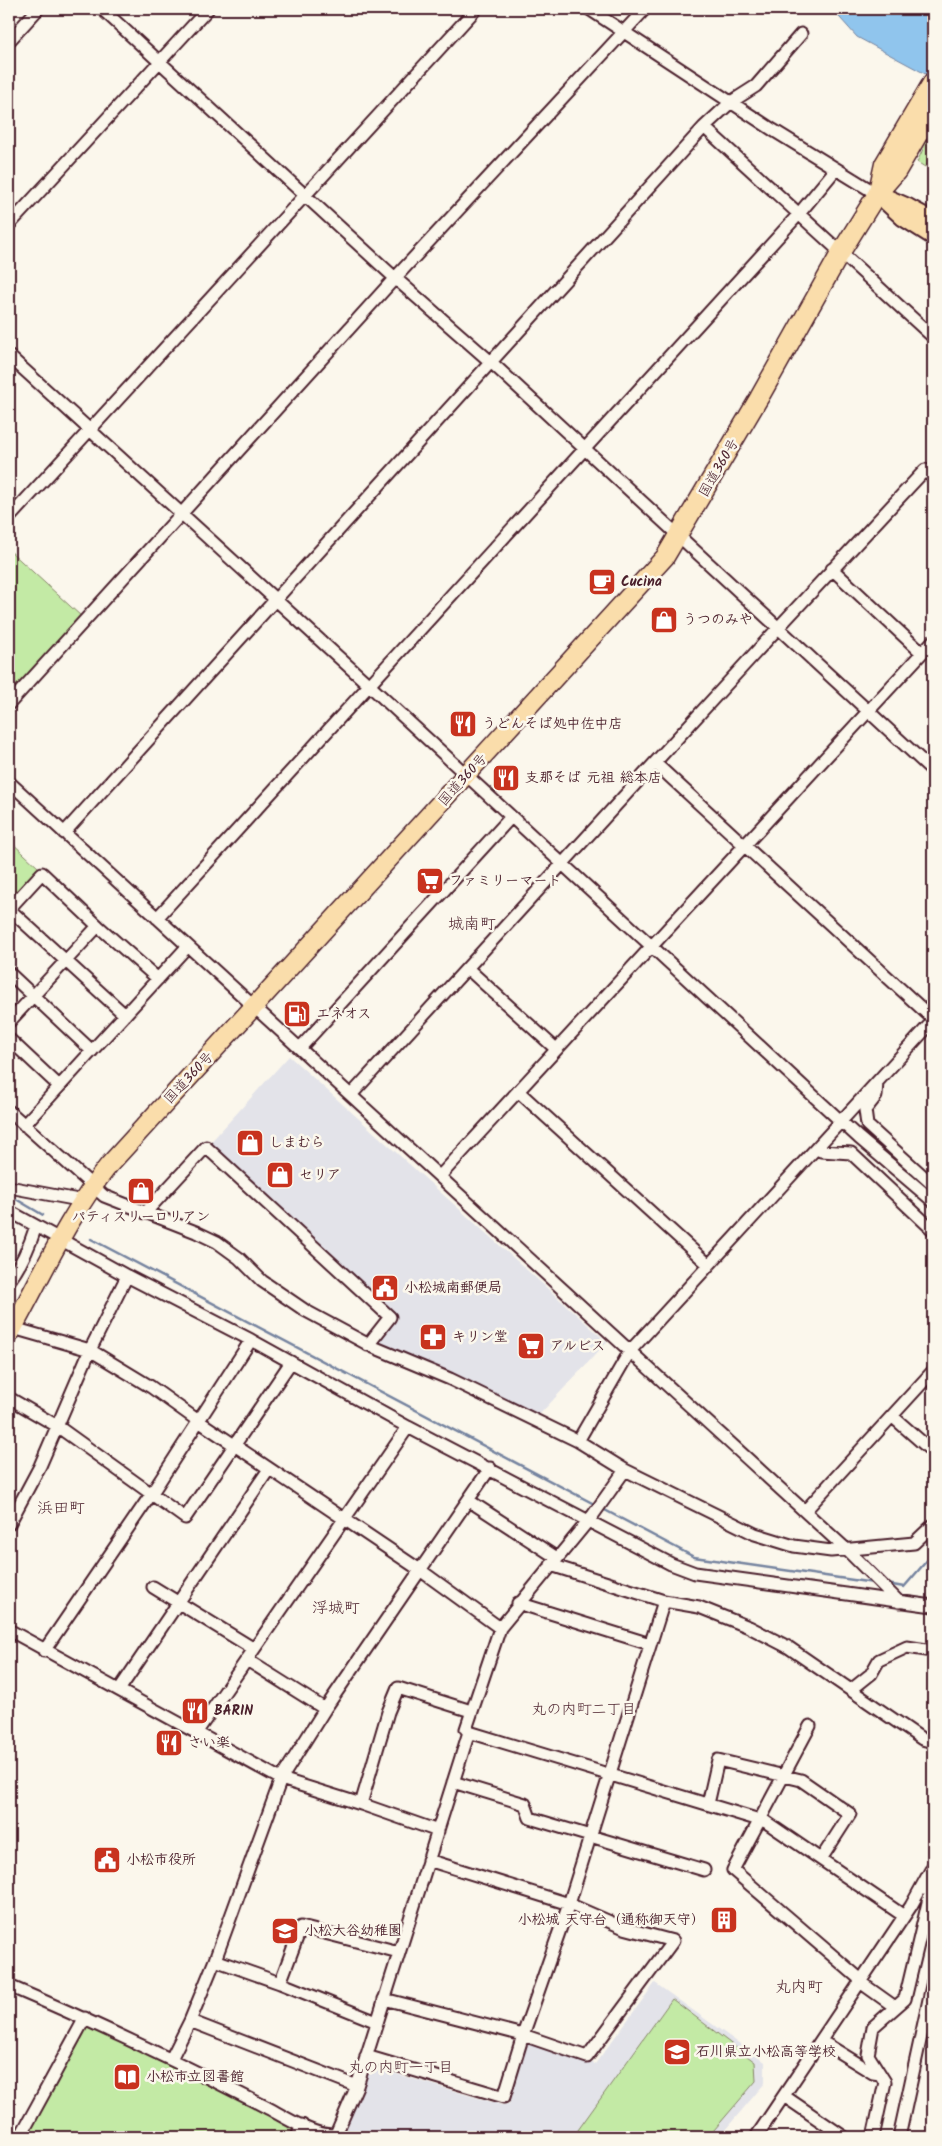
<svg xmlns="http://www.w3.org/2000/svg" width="942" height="2146" font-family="Kalam,'Klee One',sans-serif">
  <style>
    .built { fill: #e3e3e9 }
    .green { fill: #c3eaa5; stroke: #868468 }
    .water { fill: #90c5ed; stroke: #74839f }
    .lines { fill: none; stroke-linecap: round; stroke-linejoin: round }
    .stream { stroke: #74839f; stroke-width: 2.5 }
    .minor-casing { stroke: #4a1f2b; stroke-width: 15 }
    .major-casing { stroke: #4a1f2b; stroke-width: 19 }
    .highway-casing { stroke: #4a1f2b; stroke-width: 21 }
    .minor { stroke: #fbf7ec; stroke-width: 11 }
    .major { stroke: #faddab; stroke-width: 15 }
    .highway { stroke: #faddab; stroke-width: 18 }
    .labels { text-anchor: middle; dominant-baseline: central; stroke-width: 5; stroke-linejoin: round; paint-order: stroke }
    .street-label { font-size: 14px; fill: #4a1f2b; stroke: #fbf7ec }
    .poi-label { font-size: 14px; font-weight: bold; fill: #4a1f2b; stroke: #fbf7ec; text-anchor: start }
    .neighbourhood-label { font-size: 15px; fill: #4a1f2b; stroke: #fbf7ec }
    .quarter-label { font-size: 16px; fill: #4a1f2b; stroke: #fbf7ec }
  </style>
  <rect width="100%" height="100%" fill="#fbf7ec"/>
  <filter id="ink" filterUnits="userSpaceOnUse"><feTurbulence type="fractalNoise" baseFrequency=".02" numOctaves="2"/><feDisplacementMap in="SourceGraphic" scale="10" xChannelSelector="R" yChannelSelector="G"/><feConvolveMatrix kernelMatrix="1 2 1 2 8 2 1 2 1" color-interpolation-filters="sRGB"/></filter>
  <g filter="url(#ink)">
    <!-- built -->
    <path class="built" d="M289 1056 607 1342 540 1414 381 1345 379 1338 398 1319 208 1145Z
      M655 1983 765 2062V2083L719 2137H339L362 2064 502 2105 509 2104 528 2042 595 2064Z"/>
    <!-- green -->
    <path class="green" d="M933 128V157L925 167 917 162Z
      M9 550 82 617 9 697Z
      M9 840 39 868 9 901Z
      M672 1999 755 2062 756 2081 708 2137H573Z
      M87 2026 295 2126 291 2137H26Z"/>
    <!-- water -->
    <path class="water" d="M832 9H933V78L857 37Z"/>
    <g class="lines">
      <!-- stream -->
      <path class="stream" d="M9 1195 43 1215
        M91 1239 596 1505
        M9 1290 11 1287
        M601 1508 694 1557 874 1583
        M887 1584 904 1587 930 1557H933"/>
      <!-- minor casing -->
      <g class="minor-casing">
        <path id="minor" d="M102 9 395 278 492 363 933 771
          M589 9 773 130 877 194
          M9 41 38 9
          M704 127 933 337
          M9 225 208 9
          M9 356 369 685 859 1138 933 1201
          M9 518 476 9
          M832 569 922 653
          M9 704 395 278 645 9
          M655 763 933 1019
          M9 782 847 1550 899 1602
          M64 833C276 596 492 363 704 127L731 102 756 86 801 34
          M9 909 42 873 98 926 9 1022
          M9 909 125 1015
          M157 918 798 215 836 169
          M98 926 158 979
          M467 968 556 1049
          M9 973 92 1051
          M9 1039 59 1086
          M300 1048 511 817
          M877 1082 876 1096 865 1110 867 1125 933 1185
          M518 1091 709 1265
          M351 1095 778 628 925 470 933 478
          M9 1111 104 1196 196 1232 217 1242 239 1258 262 1281 306 1311 371 1346 450 1379 578 1441 625 1470 755 1534 794 1546 831 1551 914 1543 933 1525
          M24 1125 187 947
          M817 1148 821 1151 851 1153 933 1230
          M440 1176 933 641
          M9 1187 84 1201
          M9 1211 127 1276 251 1340 408 1427 671 1564 695 1573 933 1606
          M145 1213 206 1147 390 1317 368 1345
          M9 1281C21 1265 30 1245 36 1226
          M13 1328 90 1350 151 1387 197 1420 420 1570 500 1628
          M9 1398 57 1426 185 1518 291 1362
          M892 1416 933 1452
          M578 1441 630 1351 933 1021
          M468 1500 557 1558
          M805 1511 933 1371
          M9 1524 40 1466 90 1350 127 1276
          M551 1565 664 1601 699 1607 749 1627 788 1647 922 1739 933 1742
          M153 1587 254 1649
          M518 1603 650 1644
          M9 1630 281 1779 361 1804 438 1831
          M44 1651 152 1493 251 1340
          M247 1660 325 1709
          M119 1690 269 1469
          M851 1690 871 1674 879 1660 907 1647 933 1651
          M810 1726 733 1870 861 1980
          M469 1732 766 1822 904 1916
          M196 1733 408 1427
          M453 1782 525 1804 530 1818 704 1870
          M361 1804 388 1712 398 1688 471 1711
          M708 1804 718 1760 801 1780 850 1814 821 1859
          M215 1960 280 1983 377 2022
          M860 1982 895 2007
          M280 1983 301 1927 399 1952
          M9 1986C96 2023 182 2064 266 2107 283 2116 318 2139 336 2134L357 2086 469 1732 466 1729 500 1628 593 1515 625 1470
          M384 1999 523 2035 587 2057 673 1941 624 1928 569 1904 428 1860
          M190 2021 357 2086
          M821 2041 873 2073 880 2074
          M366 2056 504 2097 523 2035 569 1904 664 1601
          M171 2059 190 2021 215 1960 281 1779 325 1709 490 1468
          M784 2096 844 2137
          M20 2137 85 2018
          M297 2137 302 2125
          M756 2137 911 1906 933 1866
          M873 2137 885 2082 868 2055 873 2027 905 1999 930 1894 925 1882
          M899 2137 933 1981"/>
      </g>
      <!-- major casing -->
      <g class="major-casing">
        <path id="major" d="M877 194 903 218 933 237
          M886 197 909 207 933 220"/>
      </g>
      <!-- highway casing -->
      <g class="highway-casing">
        <path id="highway" d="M878 191 884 164 933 81
          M9 1335C41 1278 67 1217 109 1165L665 557 759 398 841 252 877 194 897 171 933 109"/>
      </g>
      <!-- minor -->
      <use href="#minor" class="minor"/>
      <!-- major -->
      <use href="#major" class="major"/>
      <!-- highway -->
      <use href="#highway" class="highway"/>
    </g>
  </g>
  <!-- icons -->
  <defs>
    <g id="cafe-square" transform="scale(1.4375)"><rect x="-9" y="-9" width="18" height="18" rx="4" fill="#c8321e" stroke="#fbf7ec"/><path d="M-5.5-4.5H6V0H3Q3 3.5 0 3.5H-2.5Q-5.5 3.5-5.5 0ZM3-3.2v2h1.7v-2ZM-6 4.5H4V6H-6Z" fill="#fff"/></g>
    <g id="shop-square" transform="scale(1.4375)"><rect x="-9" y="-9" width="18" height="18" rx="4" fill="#c8321e" stroke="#fbf7ec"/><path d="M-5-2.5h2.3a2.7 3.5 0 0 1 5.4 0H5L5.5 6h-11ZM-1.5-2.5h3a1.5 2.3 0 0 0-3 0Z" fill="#fff"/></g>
    <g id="restaurant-square" transform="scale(1.4375)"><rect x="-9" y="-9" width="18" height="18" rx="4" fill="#c8321e" stroke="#fbf7ec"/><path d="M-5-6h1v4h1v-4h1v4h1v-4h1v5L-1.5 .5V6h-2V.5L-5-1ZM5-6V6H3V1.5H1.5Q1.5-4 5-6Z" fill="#fff"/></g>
    <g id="supermarket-square" transform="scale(1.4375)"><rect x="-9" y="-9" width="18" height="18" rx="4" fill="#c8321e" stroke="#fbf7ec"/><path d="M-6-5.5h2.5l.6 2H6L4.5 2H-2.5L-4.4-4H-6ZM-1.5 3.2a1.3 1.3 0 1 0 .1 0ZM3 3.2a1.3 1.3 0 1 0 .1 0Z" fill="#fff"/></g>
    <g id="fuel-square" transform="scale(1.4375)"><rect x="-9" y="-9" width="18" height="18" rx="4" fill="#c8321e" stroke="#fbf7ec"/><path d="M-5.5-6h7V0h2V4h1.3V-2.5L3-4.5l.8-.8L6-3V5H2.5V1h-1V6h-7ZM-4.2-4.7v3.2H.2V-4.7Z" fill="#fff"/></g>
    <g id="civic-square" transform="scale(1.4375)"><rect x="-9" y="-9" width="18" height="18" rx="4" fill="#c8321e" stroke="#fbf7ec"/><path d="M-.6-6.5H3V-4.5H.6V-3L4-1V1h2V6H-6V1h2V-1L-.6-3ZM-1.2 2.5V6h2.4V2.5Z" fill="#fff"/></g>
    <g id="pharmacy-square" transform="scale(1.4375)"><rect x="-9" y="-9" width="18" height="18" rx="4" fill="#c8321e" stroke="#fbf7ec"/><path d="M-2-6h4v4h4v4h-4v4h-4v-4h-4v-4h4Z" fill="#fff"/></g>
    <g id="building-square" transform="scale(1.4375)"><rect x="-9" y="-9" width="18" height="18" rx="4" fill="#c8321e" stroke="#fbf7ec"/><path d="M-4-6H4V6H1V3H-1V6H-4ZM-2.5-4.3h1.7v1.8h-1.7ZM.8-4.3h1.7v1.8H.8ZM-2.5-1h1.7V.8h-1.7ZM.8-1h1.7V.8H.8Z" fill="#fff"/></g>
    <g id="school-square" transform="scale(1.4375)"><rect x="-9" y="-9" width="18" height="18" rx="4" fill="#c8321e" stroke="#fbf7ec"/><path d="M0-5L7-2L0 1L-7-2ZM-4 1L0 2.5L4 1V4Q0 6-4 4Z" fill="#fff"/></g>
    <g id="library-square" transform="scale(1.4375)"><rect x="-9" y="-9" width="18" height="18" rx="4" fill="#c8321e" stroke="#fbf7ec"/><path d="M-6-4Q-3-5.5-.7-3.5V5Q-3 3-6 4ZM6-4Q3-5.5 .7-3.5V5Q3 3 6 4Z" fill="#fff"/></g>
  </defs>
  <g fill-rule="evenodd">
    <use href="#cafe-square" x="602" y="582"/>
    <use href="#shop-square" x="664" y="620"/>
    <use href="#restaurant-square" x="463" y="724"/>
    <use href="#restaurant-square" x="506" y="778"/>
    <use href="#supermarket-square" x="430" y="881"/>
    <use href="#fuel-square" x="297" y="1014"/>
    <use href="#shop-square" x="250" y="1143"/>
    <use href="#shop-square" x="280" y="1175"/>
    <use href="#shop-square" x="141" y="1191"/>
    <use href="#civic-square" x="385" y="1288"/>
    <use href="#pharmacy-square" x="433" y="1337"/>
    <use href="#supermarket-square" x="531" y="1346"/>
    <use href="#restaurant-square" x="195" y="1711"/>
    <use href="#restaurant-square" x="169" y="1743"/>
    <use href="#civic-square" x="107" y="1860"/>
    <use href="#building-square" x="724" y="1920"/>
    <use href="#school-square" x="285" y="1931"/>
    <use href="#school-square" x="677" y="2052"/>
    <use href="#library-square" x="127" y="2077"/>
  </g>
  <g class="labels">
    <!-- street labels -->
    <g class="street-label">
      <text transform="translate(719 468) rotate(-60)">国道360号</text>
      <text transform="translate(463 780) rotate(-48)">国道360号</text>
      <text transform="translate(189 1078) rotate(-47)">国道360号</text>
    </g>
    <!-- poi labels -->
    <g class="poi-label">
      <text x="621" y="582">Cucina</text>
      <text x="683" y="620">うつのみや</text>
      <text x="482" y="724">うどんそば処中佐中店</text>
      <text x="525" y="778">支那そば 元祖 総本店</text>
      <text x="449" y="881">ファミリーマート</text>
      <text x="316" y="1014">エネオス</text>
      <text x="269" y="1143">しまむら</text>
      <text x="299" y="1175">セリア</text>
      <text x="141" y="1217" text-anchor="middle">パティスリーロリアン</text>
      <text x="404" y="1288">小松城南郵便局</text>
      <text x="452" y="1337">キリン堂</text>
      <text x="550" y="1346">アルビス</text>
      <text x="214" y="1711">BARIN</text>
      <text x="188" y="1743">さい楽</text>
      <text x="126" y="1860">小松市役所</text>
      <text x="705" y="1920" text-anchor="end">小松城 天守台（通称御天守）</text>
      <text x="304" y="1931">小松大谷幼稚園</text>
      <text x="696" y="2052">石川県立小松高等学校</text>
      <text x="146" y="2077">小松市立図書館</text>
    </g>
    <!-- neighbourhood labels -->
    <g class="neighbourhood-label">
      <text x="584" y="1710">丸の内町二丁目</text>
      <text x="401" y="2068">丸の内町一丁目</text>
    </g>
    <!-- quarter labels -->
    <g class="quarter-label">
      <text x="472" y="924">城南町</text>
      <text x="61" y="1508">浜田町</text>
      <text x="336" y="1608">浮城町</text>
      <text x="799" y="1987">丸内町</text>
    </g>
  </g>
  <!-- margin -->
  <rect width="942" height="2146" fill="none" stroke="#fbf7ec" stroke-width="30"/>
  <rect x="15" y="15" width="912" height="2116" fill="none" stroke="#4a1f2b" stroke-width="2" filter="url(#ink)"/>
</svg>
